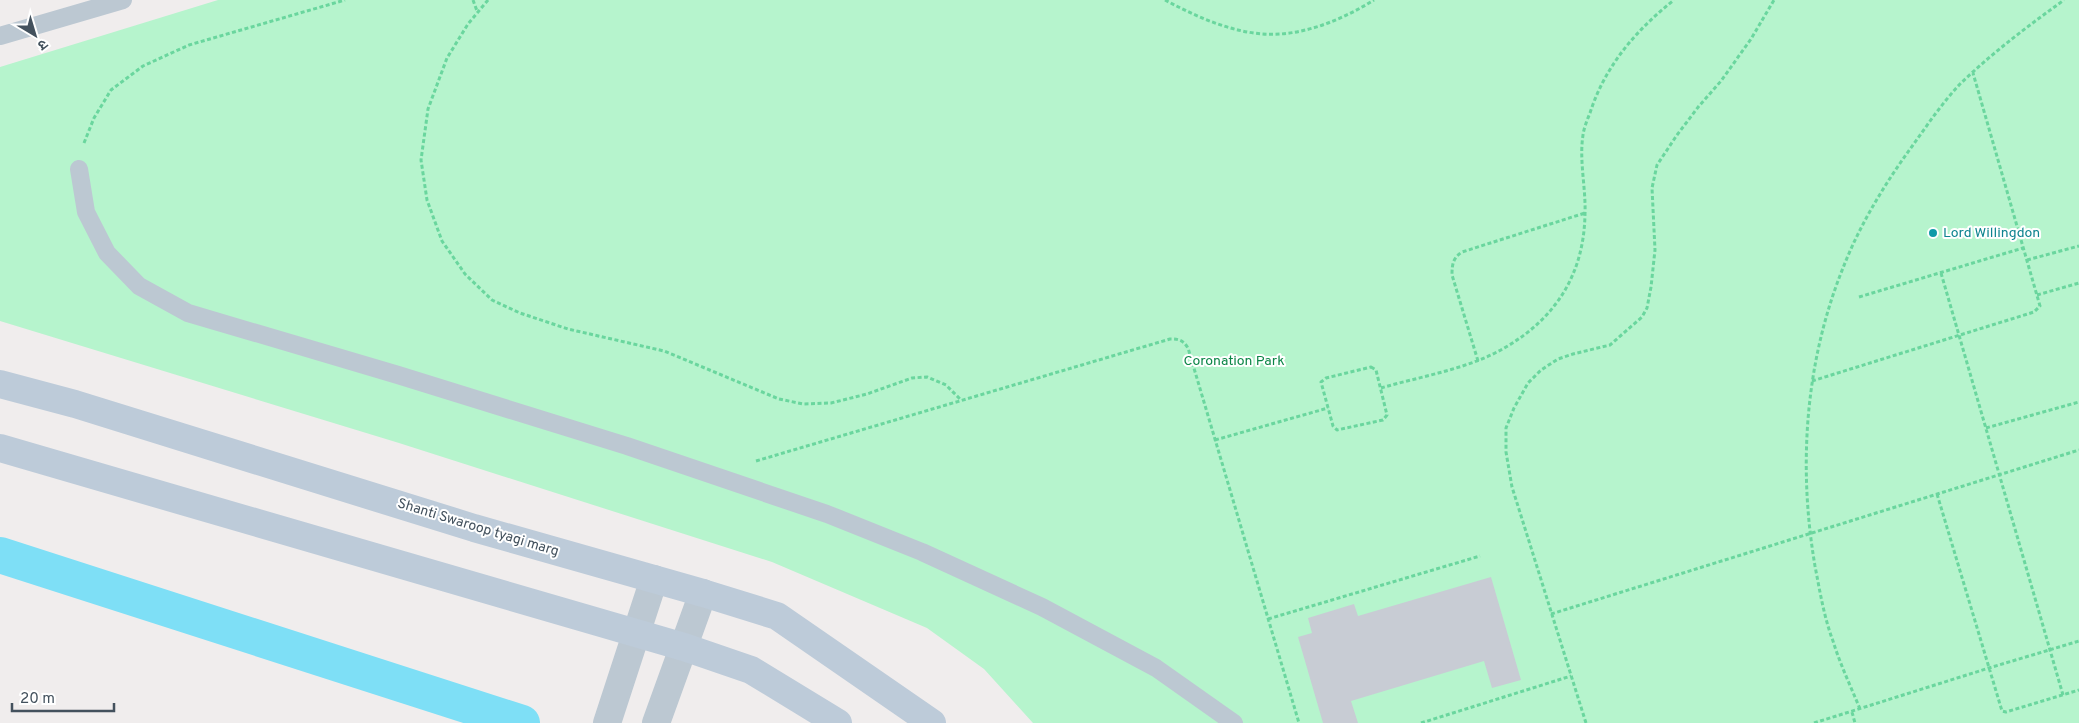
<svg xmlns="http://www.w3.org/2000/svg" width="2079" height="723" font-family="Overpass,'Noto Sans Devanagari',sans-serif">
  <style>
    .green { fill: #b6f4cd }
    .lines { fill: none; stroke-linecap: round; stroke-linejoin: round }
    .canal { stroke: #7edff6; stroke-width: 36 }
    .building { fill: #c8ccd4 }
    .path { stroke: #6ad69e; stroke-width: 3; stroke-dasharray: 4 2.5; stroke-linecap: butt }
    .service { stroke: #bcc8d2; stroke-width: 18 }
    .minor { stroke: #bcc8d2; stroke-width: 28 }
    .secondary { stroke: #bdcbd9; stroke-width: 28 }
    .culture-dot { fill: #0f9aa8; stroke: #fff; stroke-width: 2 }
    .labels { text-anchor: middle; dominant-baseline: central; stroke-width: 4; stroke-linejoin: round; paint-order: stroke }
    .culture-label { font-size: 14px; fill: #0d838f; stroke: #fff; text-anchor: start }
    .park-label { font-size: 14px; fill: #0c8647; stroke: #fff }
    .street-label { font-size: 14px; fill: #43515d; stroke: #fff }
  </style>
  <rect width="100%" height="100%" fill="#f0eded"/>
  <!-- green -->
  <path class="green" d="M218 0H2079V723H1033L984 669 927 628 772 562 399 443 0 321V67Z"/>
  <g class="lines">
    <!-- canal -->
    <path class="canal" d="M0 555 522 723"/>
  </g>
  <!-- building -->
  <path class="building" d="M1491 577 1521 680 1492 688 1484 661 1351 701 1358 723H1323L1298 637 1312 633 1308 618 1354 604 1358 616Z"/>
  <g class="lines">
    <!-- path -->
    <path class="path" d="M473 0 477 11
      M488 0 468 24 447 58 428 109 421 160 427 200 442 241 465 274 492 300 520 313 568 329 664 351 779 399 803 404 831 403 867 394 912 378 927 377 946 385 960 399
      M1165 0C1195 16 1228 31 1262 34 1301 37 1342 20 1374 0
      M84 143 94 118 111 90 143 66 189 45 345 0
      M2027 260 2079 246
      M1941 273 2063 695
      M2037 295 2079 283
      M1859 297 2023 248
      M1478 361 1452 275C1452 264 1453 258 1462 252L1585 213
      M1371 367 1376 370 1387 415 1383 420 1337 430 1333 426 1321 382 1326 378Z
      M1812 381 2034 312 2040 306 1973 73
      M1381 388C1422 376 1469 369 1506 347 1557 317 1584 273 1585 214 1586 188 1579 161 1583 135 1584 128 1587 120 1590 113 1605 66 1636 30 1674 0
      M1986 428 2079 402
      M1215 440 1328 408
      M756 461 1170 339C1179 339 1183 340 1188 348L1299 723
      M1937 494 2002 711 2006 712 2079 690
      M1551 614 2079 450
      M1268 619 1480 556
      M1860 709C1851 687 1840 664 1833 641 1824 617 1820 592 1815 566 1798 467 1805 362 1843 268 1860 224 1886 182 1913 145 1928 124 1943 102 1960 84 1992 53 2028 26 2064 0
      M1852 712 1855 723
      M1421 723 1571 676
      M1586 723 1512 487 1506 452V428L1514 408 1528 383 1541 370 1558 359 1573 354 1610 345 1642 317 1647 308 1651 287 1655 250 1652 188 1657 165 1677 135 1699 106 1721 81 1751 39 1774 0
      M1814 723 1989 668 2079 641"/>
    <!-- service -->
    <path class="service" d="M0 36 123 0
      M79 169 86 212 107 253 139 286 188 313 398 375 627 446 827 514 922 552 1042 607 1156 668 1234 723"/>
    <!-- minor -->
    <path class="minor" d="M607 723 654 579
      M656 723 703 593"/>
    <!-- secondary -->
    <path class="secondary" d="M0 384 75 404 474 528 703 593 777 616 932 723
      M0 448 684 647 751 670 838 723"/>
  </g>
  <!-- markers -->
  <circle class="culture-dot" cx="1933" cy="233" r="5"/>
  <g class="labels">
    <!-- culture labels -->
    <g class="culture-label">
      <text x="1943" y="233">Lord Willingdon</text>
    </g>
    <!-- park labels -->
    <g class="park-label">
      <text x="1234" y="361">Coronation Park</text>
    </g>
    <!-- street labels -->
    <g class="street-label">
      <text transform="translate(478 528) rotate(17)">Shanti Swaroop tyagi marg</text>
    </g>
  </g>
  <!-- north arrow -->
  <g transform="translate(35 35) rotate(142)" stroke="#ffffff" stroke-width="4" paint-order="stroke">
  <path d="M0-4L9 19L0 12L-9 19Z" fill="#43515d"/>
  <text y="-8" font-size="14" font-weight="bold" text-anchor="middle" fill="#43515d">उ</text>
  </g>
  <!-- scale -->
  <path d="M12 703v8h102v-8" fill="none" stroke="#43515d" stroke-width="2.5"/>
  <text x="20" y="703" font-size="15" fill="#43515d" stroke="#ffffff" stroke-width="4" paint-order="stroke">20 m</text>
</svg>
